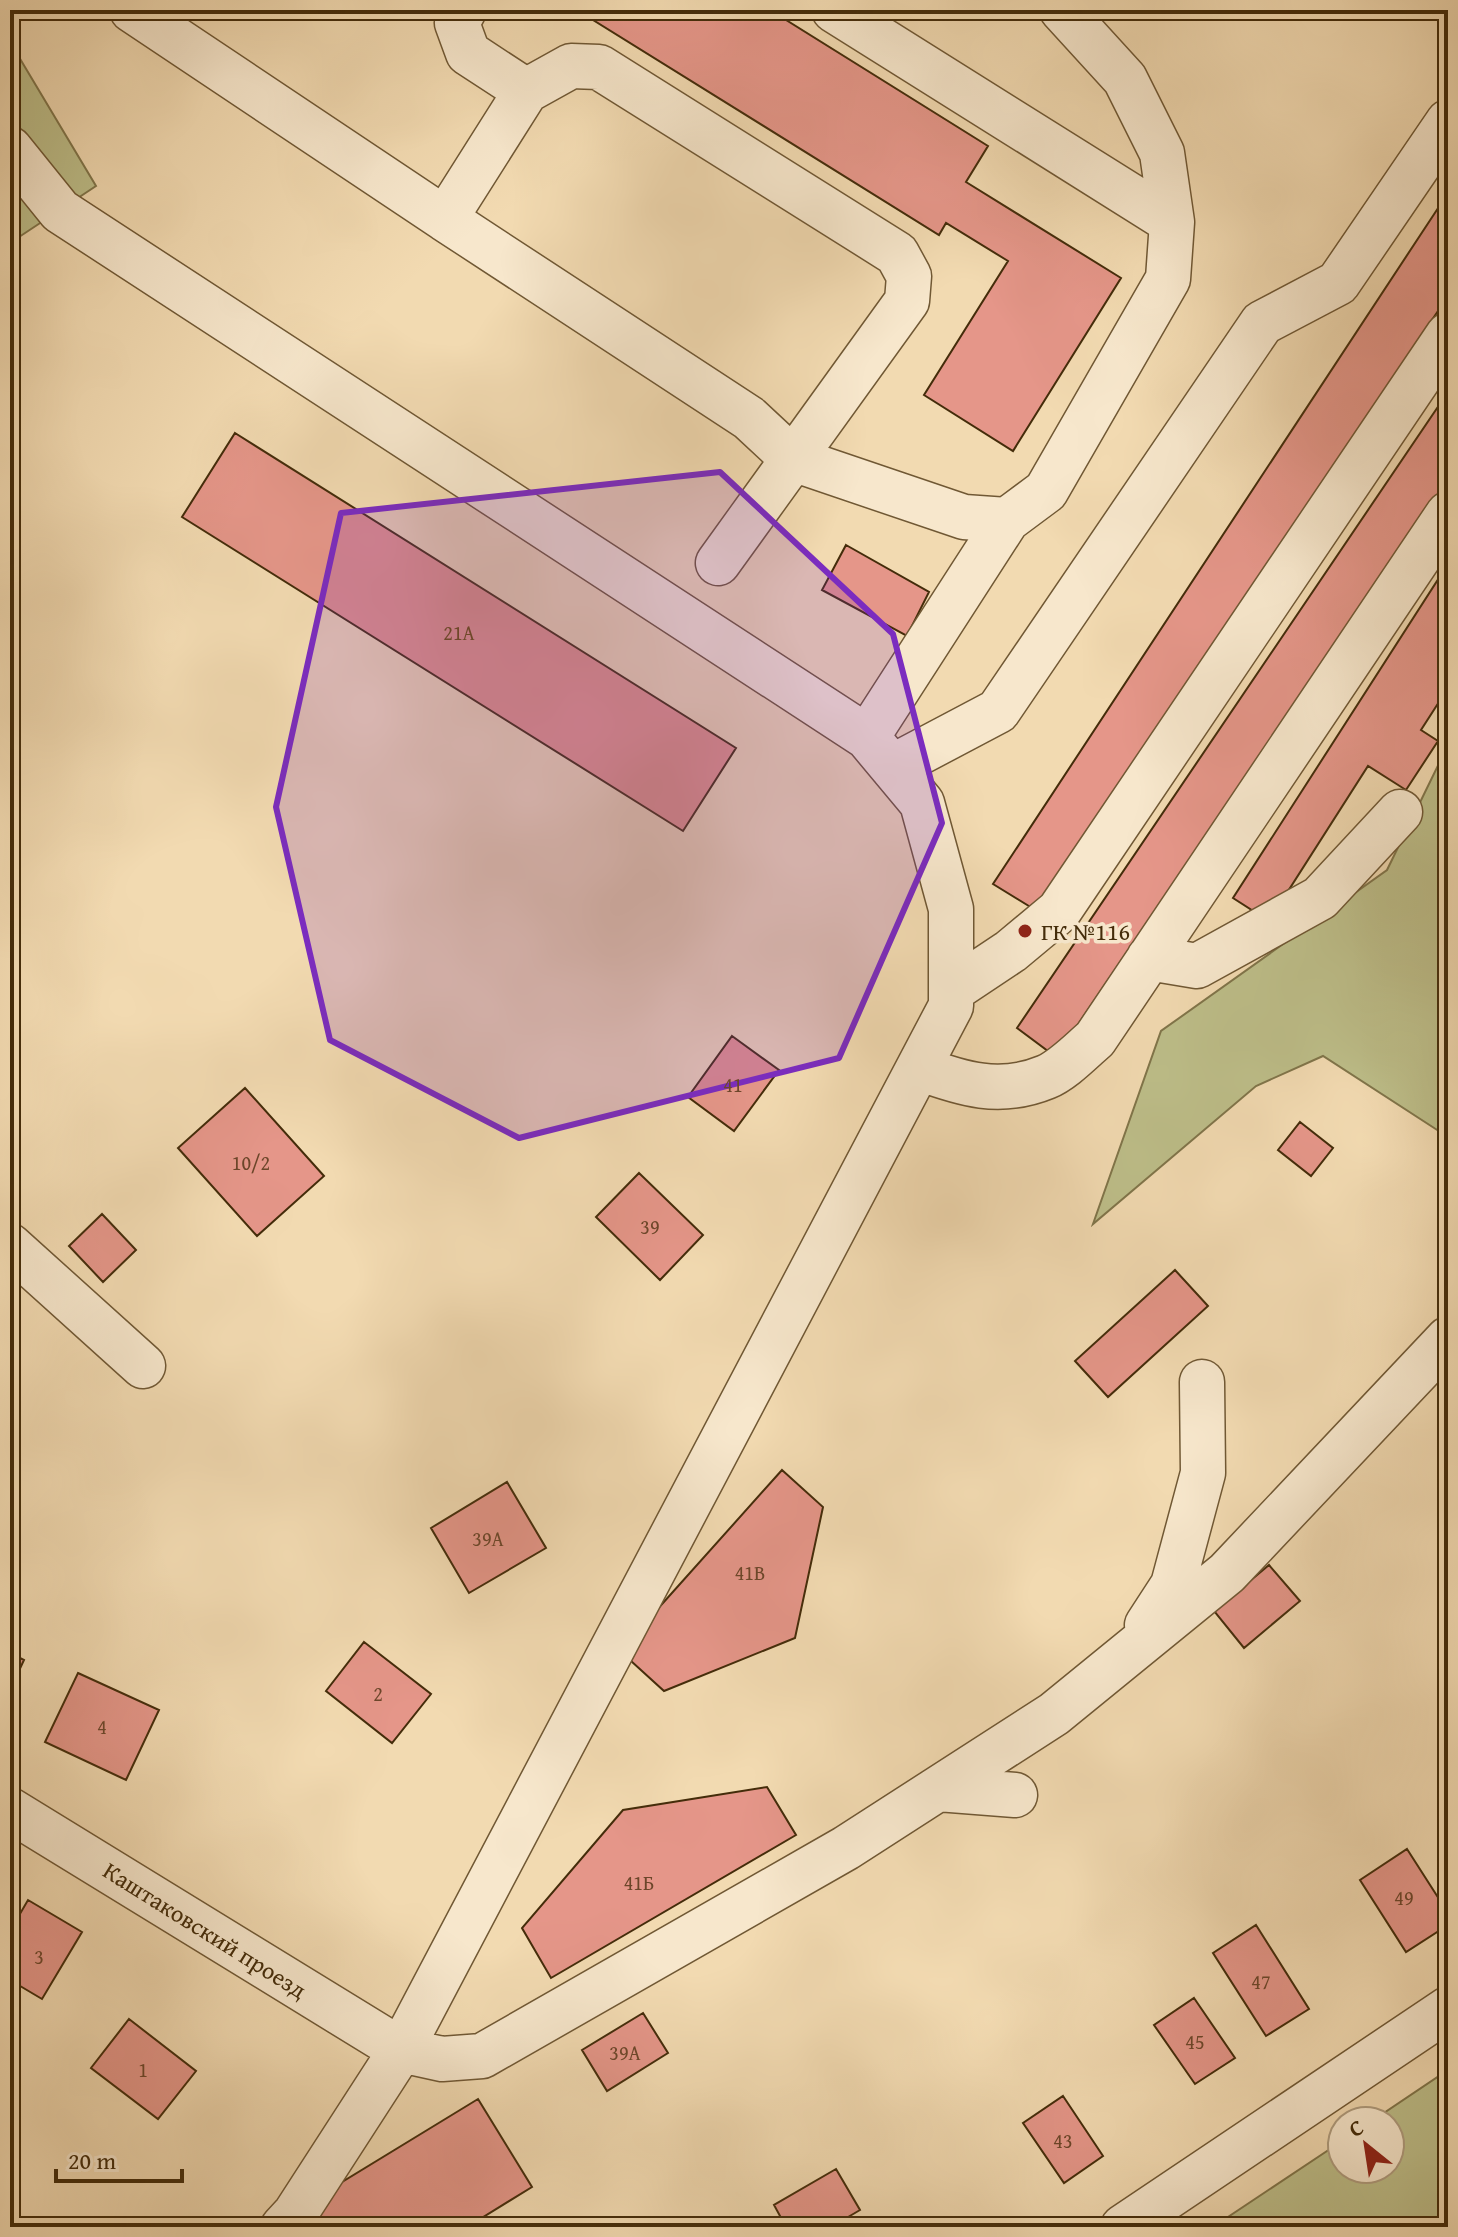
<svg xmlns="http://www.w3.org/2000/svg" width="1458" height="2237" font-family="'Gentium Book Plus',serif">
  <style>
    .green { fill: #bdbe89; stroke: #80754a; stroke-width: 2 }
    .building { fill: #e59689; stroke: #442c0a; stroke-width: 2 }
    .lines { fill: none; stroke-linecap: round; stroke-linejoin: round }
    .minor-casing { stroke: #705834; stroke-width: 47 }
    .minor { stroke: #f7e7cc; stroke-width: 44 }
    .marked { fill: #7b2cbf; fill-opacity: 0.2; stroke: #7b2cbf; stroke-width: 6; stroke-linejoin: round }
    .poi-dot { fill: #8f2418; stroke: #f7e7cc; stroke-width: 3 }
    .labels { text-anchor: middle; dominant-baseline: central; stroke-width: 7; stroke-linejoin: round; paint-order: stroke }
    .number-label { font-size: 20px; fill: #6c462a }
    .poi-label { font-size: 24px; fill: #442c0a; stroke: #f7e7cc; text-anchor: start }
    .street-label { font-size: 24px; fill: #442c0a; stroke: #f7e7cc }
  </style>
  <rect width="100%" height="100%" fill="#f2dab1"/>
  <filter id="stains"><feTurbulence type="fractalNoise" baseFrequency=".0025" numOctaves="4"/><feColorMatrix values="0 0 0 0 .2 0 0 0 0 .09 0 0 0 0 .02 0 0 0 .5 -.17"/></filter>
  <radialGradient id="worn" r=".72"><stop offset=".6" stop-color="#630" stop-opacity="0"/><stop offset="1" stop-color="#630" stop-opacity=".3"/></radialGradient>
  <!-- green -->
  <path class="green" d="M10 42 96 186 10 243Z
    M1448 745V1137L1323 1056 1256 1086 1093 1224 1161 1031 1387 870Z
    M1448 2070V2227H1213L1342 2141V2169H1390V2121H1372Z"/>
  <!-- building -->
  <path class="building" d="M577 10H770L988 146 966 182 1121 278 1013 451 924 395 1008 261 946 223 939 235Z
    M1448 193V296L1037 911 993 884Z
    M1448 392V479L1056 1057 1017 1028Z
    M235 433 736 748 683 831 182 517Z
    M846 545 929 592 907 636 822 590Z
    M1448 564V688L1421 730 1438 741 1406 790 1368 766 1269 921 1233 898Z
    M732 1036 779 1070 734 1131 688 1097Z
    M245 1088 324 1176 257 1236 178 1148Z
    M1300 1122 1333 1148 1311 1176 1278 1150Z
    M639 1173 703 1235 660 1280 596 1217Z
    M102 1214 136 1250 103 1282 69 1246Z
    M1175 1270 1208 1306 1108 1397 1075 1361Z
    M782 1470 823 1507 795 1638 664 1691 620 1651Z
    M507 1482 546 1548 469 1593 431 1528Z
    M1269 1565 1300 1601 1244 1648 1214 1611Z
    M364 1642 431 1694 392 1743 326 1691Z
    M10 1653 24 1660 10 1690Z
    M78 1673 159 1710 126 1780 45 1742Z
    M767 1787 796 1835 551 1978 522 1928 623 1810Z
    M1407 1849 1448 1913V1925L1406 1952 1360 1880Z
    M28 1900 82 1932 42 1999 10 1980V1931Z
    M1256 1925 1309 2009 1266 2036 1213 1953Z
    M1194 1998 1235 2058 1195 2084 1154 2025Z
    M643 2013 668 2053 607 2091 582 2050Z
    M129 2019 196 2071 158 2119 91 2068Z
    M1063 2096 1103 2156 1064 2183 1023 2123Z
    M478 2099 532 2187 467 2227H300L329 2190Z
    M836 2169 860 2210 831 2227H786L774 2205Z"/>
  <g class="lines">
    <!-- minor casing -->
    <g class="minor-casing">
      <path id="minor" d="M132 10 445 219
        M464 10 457 23 468 53 526 91
        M834 10 1172 222
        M10 149 60 211 867 737 922 803 951 909V1006L401 2050 295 2214 283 2227
        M718 563 907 301 909 276 897 254 599 67 571 66 526 91 445 219 749 418 793 459 964 517 1007 520 1046 491 1168 279 1172 222 1162 153 1125 79 1062 10
        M867 737 1007 520
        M892 767 998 711 1262 323 1338 283 1448 122
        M1149 958 1197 966 1320 898 1400 812
        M951 991 1011 951 1059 911 1448 335
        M919 1068C962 1084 1000 1096 1046 1077 1063 1070 1081 1051 1095 1039L1448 514
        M10 1246 143 1366
        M1147 1625 1173 1585 1203 1473 1202 1382
        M938 1789 1015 1795
        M10 1810 401 2050 442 2059 482 2056 846 1848 1054 1714 1227 1573 1448 1339
        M1123 2227 1448 2009"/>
    </g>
    <!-- minor -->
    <use href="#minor" class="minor"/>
  </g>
  <!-- marked area -->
  <path class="marked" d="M720 472 893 634 942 823 839 1058 519 1138 330 1040 276 807 341 513Z"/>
  <!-- markers -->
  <circle class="poi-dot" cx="1025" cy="931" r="8"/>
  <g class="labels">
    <!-- number labels -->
    <g class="number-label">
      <text x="459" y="632">21А</text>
      <text x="733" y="1084">41</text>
      <text x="251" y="1162">10/2</text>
      <text x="650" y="1226">39</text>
      <text x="488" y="1538">39А</text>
      <text x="750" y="1572">41В</text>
      <text x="378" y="1693">2</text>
      <text x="102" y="1726">4</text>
      <text x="639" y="1882">41Б</text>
      <text x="1404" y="1897">49</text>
      <text x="39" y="1956">3</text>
      <text x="1261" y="1981">47</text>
      <text x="1195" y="2041">45</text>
      <text x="625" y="2052">39А</text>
      <text x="143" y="2069">1</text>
      <text x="1063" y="2140">43</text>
    </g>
    <!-- poi labels -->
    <g class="poi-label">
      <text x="1041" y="931">ГК №116</text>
    </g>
    <!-- street labels -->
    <g class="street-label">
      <text transform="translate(205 1930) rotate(32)">Каштаковский проезд</text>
    </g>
  </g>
  <!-- margin -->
  <rect width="1458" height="2237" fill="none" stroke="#f2dab1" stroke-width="40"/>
  <rect x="12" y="12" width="1434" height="2213" fill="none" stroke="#442c0a" stroke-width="4"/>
  <rect x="20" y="20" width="1418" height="2197" fill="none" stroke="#442c0a" stroke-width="2"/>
  <!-- north arrow -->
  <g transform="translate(1366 2145) rotate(330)"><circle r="38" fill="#f7e7cc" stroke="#af9c7e" stroke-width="2"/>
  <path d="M0-6L14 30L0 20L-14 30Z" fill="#8f2418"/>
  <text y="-12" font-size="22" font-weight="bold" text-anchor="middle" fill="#442c0a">С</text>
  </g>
  <!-- scale -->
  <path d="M56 2169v12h126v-12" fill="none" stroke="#442c0a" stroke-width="4"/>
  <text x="68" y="2169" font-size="24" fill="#442c0a" stroke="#f7e7cc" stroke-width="6" paint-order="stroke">20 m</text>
  <rect width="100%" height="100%" filter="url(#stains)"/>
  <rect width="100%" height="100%" fill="url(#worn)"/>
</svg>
